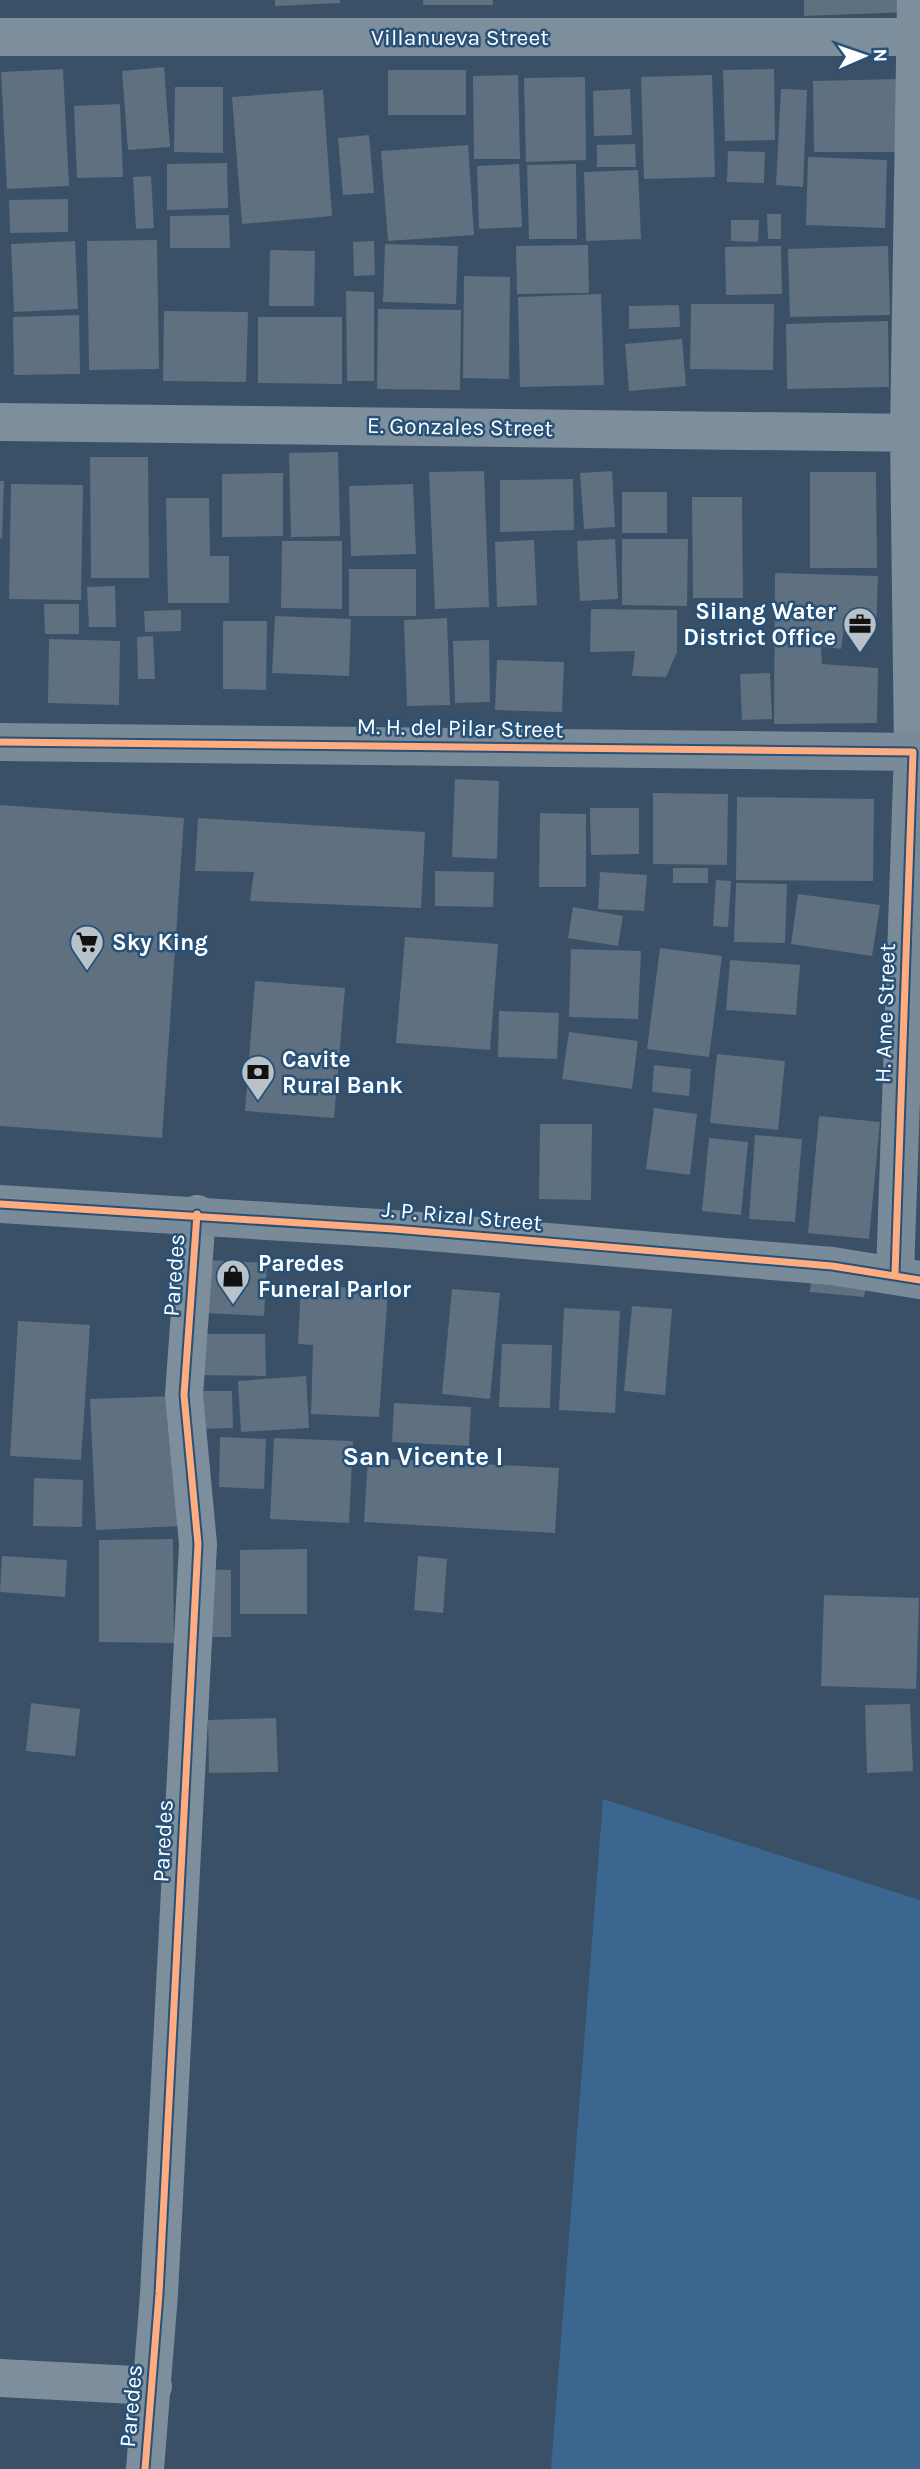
<svg xmlns="http://www.w3.org/2000/svg" width="920" height="2469" font-family="Karla,sans-serif">
  <style>
    .green { fill: #3a668f }
    .building { fill: #5f7081 }
    .lines { fill: none; stroke-linecap: round; stroke-linejoin: round }
    .minor { stroke: #7d8e9d; stroke-width: 38 }
    .secondary { stroke: #798a99; stroke-width: 38 }
    .cycleway-casing { stroke: #275178; stroke-width: 11 }
    .cycleway { stroke: #ffac80; stroke-width: 7 }
    .labels { text-anchor: middle; dominant-baseline: central; stroke-width: 5; stroke-linejoin: round; paint-order: stroke }
    .street-label { font-size: 23px; fill: #fff; stroke: #275178 }
    .poi-label { font-size: 23px; font-weight: bold; fill: #fff; stroke: #275178; text-anchor: start }
    .quarter-label { font-size: 26px; font-weight: bold; fill: #fff; stroke: #275178 }
  </style>
  <rect width="100%" height="100%" fill="#395066"/>
  <!-- green -->
  <path class="green" d="M603 1799 920 1900V2469H551Z"/>
  <!-- building -->
  <path class="building" d="M275 0H340V3L275 6Z
    M423 0H493V5H423Z
    M804 0H910V12L804 16Z
    M164 67 170 147 128 150 122 71Z
    M63 69 69 186 7 189 1 72Z
    M774 69 775 140 725 141 723 70Z
    M388 70H466V115H388Z
    M518 75 520 159H474L473 76Z
    M712 75 715 177 644 179 641 77Z
    M585 77 586 160 526 162 524 78Z
    M899 79V152H814L813 81Z
    M175 87H223V153L174 152Z
    M630 89 632 135 594 136 593 91Z
    M781 89 807 90 803 187 776 185Z
    M323 90 332 216 242 224 232 97Z
    M120 104 123 177 77 178 74 106Z
    M369 135 374 193 343 195 338 138Z
    M635 144 636 167H597V145Z
    M468 145 474 235 388 241 381 151Z
    M728 151 765 152 764 183 727 182Z
    M808 157 887 160 885 228 806 225Z
    M227 163 228 208 167 210V164Z
    M519 164 522 227 479 229 477 166Z
    M576 164 577 239H529L527 165Z
    M638 170 641 239 586 241 584 172Z
    M151 176 154 228 136 229 133 177Z
    M68 199V232L10 233 9 200Z
    M767 214H781V239H768Z
    M229 215 230 248H170V216Z
    M731 220H759L758 242 731 241Z
    M157 240 159 369 89 370 87 241Z
    M75 241 78 309 14 312 11 244Z
    M374 241 375 275 354 276 353 242Z
    M385 244 458 246 456 304 383 302Z
    M588 245 589 293 517 294 516 246Z
    M781 246 782 294 726 295 725 247Z
    M888 246 890 315 790 317 788 249Z
    M270 250 315 251 314 306H269Z
    M464 276 510 277 509 379 463 378Z
    M346 291 374 292V381H347Z
    M601 294 604 385 520 387 518 297Z
    M691 304H774L773 370 690 369Z
    M679 305 680 327 629 329V306Z
    M378 309 461 310 460 390 377 389Z
    M164 311 248 312 246 382 163 381Z
    M79 315 80 374 14 375 13 317Z
    M258 317H342V384L258 383Z
    M888 321 889 387 787 389 786 324Z
    M682 339 686 386 629 391 625 344Z
    M338 452 340 536 291 537 289 453Z
    M90 457H148L149 578H91Z
    M484 471 489 607 435 609 429 472Z
    M612 471 615 527 584 529 580 473Z
    M810 472H876L877 568H810Z
    M283 473V536L222 537V474Z
    M573 479 574 530 500 532V480Z
    M0 481H4L2 539 0 538Z
    M11 484 83 485 81 600 9 599Z
    M413 484 416 554 351 556 349 486Z
    M622 492H667V533H622Z
    M692 497H742L743 598H693Z
    M166 498H209L210 556H229V603H168Z
    M615 539 618 599 580 601 577 541Z
    M622 539H688L687 606 622 605Z
    M534 540 537 605 497 607 495 542Z
    M282 541H342V609L281 608Z
    M349 569H416V616H349Z
    M775 573 878 576 876 630 844 627 841 649 821 646 822 664 878 668 877 723 774 724Z
    M115 586 116 627H89L87 587Z
    M44 604H79V634H45Z
    M591 609 677 610V652L666 677 632 676 635 651 590 652Z
    M181 610V631L145 632 144 611Z
    M275 616 351 619 349 676 272 673Z
    M447 618 450 705 407 706 404 620Z
    M223 621H267L266 690 223 689Z
    M153 636 155 679H138L137 637Z
    M49 639 120 641 119 705 48 703Z
    M489 640 490 702 455 703 453 641Z
    M497 660 564 662 562 712 495 710Z
    M770 673 772 719 742 720 740 674Z
    M455 779 499 781 497 859 452 857Z
    M653 793 728 794 727 865 653 864Z
    M737 797 874 799 873 881 736 880Z
    M0 805 184 818 162 1138 0 1126Z
    M590 808H639V854L591 855Z
    M540 813 586 814V887H539Z
    M198 818 425 832 421 908 250 901 254 872 195 871Z
    M673 868H708V883H673Z
    M435 871 494 872 493 907 435 906Z
    M600 872 647 875 644 911 598 909Z
    M716 880 731 881 728 927 713 926Z
    M736 883 787 884 785 943 734 942Z
    M798 894 880 905 872 956 791 944Z
    M573 907 623 916 618 946 568 938Z
    M405 937 498 944 490 1050 396 1043Z
    M660 948 722 956 709 1057 647 1049Z
    M571 949 641 951 638 1019 569 1017Z
    M730 960 800 965 796 1015 726 1010Z
    M255 981 345 988 334 1118 245 1111Z
    M499 1011 559 1013 557 1059 498 1057Z
    M569 1032 638 1041 632 1089 562 1079Z
    M717 1054 785 1061 778 1130 710 1123Z
    M654 1065 691 1069 689 1096 652 1092Z
    M654 1108 697 1114 690 1175 646 1169Z
    M819 1116 880 1122 869 1239 808 1233Z
    M540 1124H592L591 1200 539 1199Z
    M755 1135 802 1139 795 1222 749 1219Z
    M709 1138 748 1142 741 1215 702 1211Z
    M208 1260 267 1263 264 1316 205 1313Z
    M811 1280 866 1285 864 1297 810 1292Z
    M301 1285 388 1290 379 1417 311 1414 313 1345 298 1344Z
    M452 1289 500 1293 490 1399 442 1394Z
    M632 1306 672 1309 665 1395 624 1391Z
    M564 1308 620 1311 615 1413 559 1410Z
    M18 1321 90 1325 81 1460 10 1456Z
    M192 1334H265L266 1376 192 1375Z
    M502 1344 552 1345 550 1408 499 1407Z
    M306 1376 309 1428 241 1432 238 1381Z
    M195 1391H232L233 1428 196 1429Z
    M174 1396 180 1526 96 1530 90 1399Z
    M394 1403 471 1407 469 1446 392 1442Z
    M220 1437 266 1439 264 1489 219 1487Z
    M274 1438 353 1441 349 1523 270 1519Z
    M368 1458 559 1468 555 1533 364 1522Z
    M34 1478 83 1480 82 1527 33 1526Z
    M173 1539 174 1643 99 1642V1540Z
    M307 1549V1614H240V1550Z
    M2 1556 67 1560 65 1597 0 1592Z
    M418 1556 447 1559 443 1613 414 1610Z
    M198 1569 231 1570V1637H197Z
    M824 1595 919 1598 916 1689 821 1686Z
    M31 1703 80 1709 75 1756 26 1751Z
    M910 1704 913 1771 867 1773 865 1705Z
    M276 1718 278 1772 209 1773 208 1720Z"/>
  <g class="lines">
    <!-- minor -->
    <path class="minor" d="M0 37H920
      M0 422 920 433
      M913 752 909 433 916 0
      M0 2378 153 2386
      M145 2469 159 2294 198 1544 184 1395 197 1214"/>
    <!-- secondary -->
    <path class="secondary" d="M0 742 920 752
      M0 1204 394 1229 832 1266 920 1280
      M895 1274 913 752"/>
    <!-- cycleway casing -->
    <g class="cycleway-casing">
      <path id="cycleway" d="M0 742 913 752 895 1274
        M0 1204 394 1229 832 1266 920 1280
        M145 2469 159 2294 198 1544 184 1395 197 1214"/>
    </g>
    <!-- cycleway -->
    <use href="#cycleway" class="cycleway"/>
  </g>
  <!-- icons -->
  <defs>
    <g id="office-pin" transform="scale(1.75)"><path d="M0 17L-7.5 6A9.5 9.5 0 1 1 7.5 6Z" fill="#bac2c9" stroke="#275178"/><path d="M-6-3h4V-5.5h4V-3h4V5H-6ZM-1-4.5V-3h2v-1.5ZM-6 0V1H6V0Z" fill="#111"/></g>
    <g id="supermarket-pin" transform="scale(1.75)"><path d="M0 17L-7.5 6A9.5 9.5 0 1 1 7.5 6Z" fill="#bac2c9" stroke="#275178"/><path d="M-6-5.5h2.5l.6 2H6L4.5 2H-2.5L-4.4-4H-6ZM-1.5 3.2a1.3 1.3 0 1 0 .1 0ZM3 3.2a1.3 1.3 0 1 0 .1 0Z" fill="#111"/></g>
    <g id="bank-pin" transform="scale(1.75)"><path d="M0 17L-7.5 6A9.5 9.5 0 1 1 7.5 6Z" fill="#bac2c9" stroke="#275178"/><path d="M-6-4H6V4H-6ZM0-2.3a2.3 2.3 0 1 0 0 4.6a2.3 2.3 0 1 0 0-4.6Z" fill="#111"/></g>
    <g id="shop-pin" transform="scale(1.75)"><path d="M0 17L-7.5 6A9.5 9.5 0 1 1 7.5 6Z" fill="#bac2c9" stroke="#275178"/><path d="M-5-2.5h2.3a2.7 3.5 0 0 1 5.4 0H5L5.5 6h-11ZM-1.5-2.5h3a1.5 2.3 0 0 0-3 0Z" fill="#111"/></g>
  </defs>
  <g fill-rule="evenodd">
    <use href="#office-pin" x="860" y="624"/>
    <use href="#supermarket-pin" x="87" y="942"/>
    <use href="#bank-pin" x="258" y="1072"/>
    <use href="#shop-pin" x="233" y="1276"/>
  </g>
  <g class="labels">
    <!-- street labels -->
    <g class="street-label">
      <text x="460" y="37">Villanueva Street</text>
      <text transform="translate(460 427) rotate(1)">E. Gonzales Street</text>
      <text transform="translate(460 728) rotate(1)">M. H. del Pilar Street</text>
      <text transform="translate(885 1013) rotate(-88)">H. Ame Street</text>
      <text transform="translate(462 1216) rotate(5)">J. P. Rizal Street</text>
      <text transform="translate(174 1275) rotate(-86)">Paredes</text>
      <text transform="translate(163 1841) rotate(-87)">Paredes</text>
      <text transform="translate(131 2406) rotate(-85)">Paredes</text>
    </g>
    <!-- poi labels -->
    <g class="poi-label">
      <text x="836" y="611" text-anchor="end">Silang Water<tspan x="836" dy="26">District Office</tspan></text>
      <text x="112" y="942">Sky King</text>
      <text x="282" y="1059">Cavite<tspan x="282" dy="26">Rural Bank</tspan></text>
      <text x="258" y="1263">Paredes<tspan x="258" dy="26">Funeral Parlor</tspan></text>
    </g>
    <!-- quarter labels -->
    <g class="quarter-label">
      <text x="423" y="1456">San Vicente I</text>
    </g>
  </g>
  <!-- north arrow -->
  <g transform="translate(864 56) rotate(88)" stroke="#275178" stroke-width="5" paint-order="stroke">
  <path d="M0-5L12 26L0 18L-12 26Z" fill="#ffffff"/>
  <text y="-10" font-size="19" font-weight="bold" text-anchor="middle" fill="#ffffff">N</text>
  </g>
</svg>
